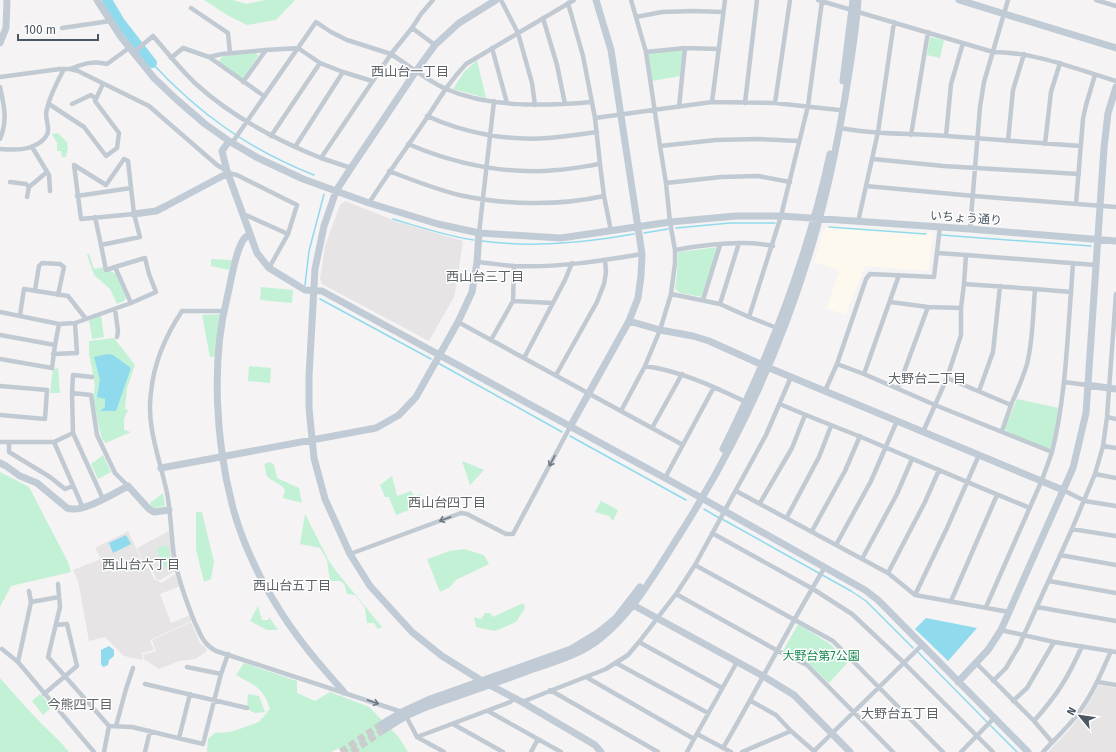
<svg xmlns="http://www.w3.org/2000/svg" width="1116" height="752" font-family="'Fira Sans','Noto Sans JP',sans-serif">
  <style>
    .commercial { fill: #fdf9ef }
    .education { fill: #e6e4e5 }
    .green { fill: #c3f1d5 }
    .water { fill: #90daee }
    .lines { fill: none; stroke-linecap: round; stroke-linejoin: round }
    .stream { stroke: #90daee; stroke-width: 1.5 }
    .river { stroke: #90daee; stroke-width: 10 }
    .secondary-tunnel { stroke: #caccce; stroke-width: 7; stroke-dasharray: 7 3.5; stroke-linecap: butt }
    .street { stroke: #c1cad2; stroke-width: 4.5 }
    .secondary { stroke: #c1cbd6; stroke-width: 7 }
    .oneway { stroke: #6e7983 }
    .labels { text-anchor: middle; dominant-baseline: central; stroke-width: 3; stroke-linejoin: round; paint-order: stroke }
    .street-label { font-size: 12px; fill: #4a5661; stroke: #fff }
    .park-label { font-size: 12px; fill: #17864f; stroke: #fff }
    .neighbourhood-label { font-size: 13px; fill: #5f6368; stroke: #fff }
  </style>
  <rect width="100%" height="100%" fill="#f5f3f3"/>
  <!-- commercial -->
  <path class="commercial" d="M828 226 932 233 929 271 865 266 846 315 826 308 839 273V270L814 262 823 231Z"/>
  <!-- education -->
  <path class="education" d="M345 201 398 222 463 241 456 288 454 297 429 341 322 284 320 279 325 246 340 205Z
    M128 531 146 569 149 568 154 579 162 583 175 574 181 586 160 594 171 623 192 614 191 621 150 640 154 650 142 653 143 660 124 656 105 637 89 641 78 580 73 570 101 559 95 548Z
    M169 531 175 571 160 580 156 579 150 564 145 566 137 548Z
    M191 622 200 643 207 649 206 652 195 659 179 661 159 669 145 660 143 655 156 651 152 640Z
    M1099 685 1116 688V752H1048L1069 730 1083 712Z"/>
  <!-- green -->
  <path class="green" d="M204 0H233L246 4 265 0H295L276 20 247 25 229 16Z
    M930 37 944 40 940 58 927 55Z
    M681 49 683 52 680 76 652 81 648 53Z
    M257 53 258 56 243 79 218 62 223 56Z
    M477 60 486 98 453 89 464 72Z
    M58 133 67 142 68 148 66 157H62L61 151H57V143L52 134Z
    M719 247 702 297 680 293 675 289 677 273 678 254 679 252Z
    M89 254 94 269 104 267 116 274 126 298 124 301 117 304 110 289 94 275 87 255Z
    M211 259 232 260 229 270 211 266Z
    M261 287 293 290 292 303 260 300Z
    M221 314 215 357H210L202 315Z
    M101 315 104 337 92 339 89 320Z
    M114 338 135 365 127 388 125 409 128 410 124 419V430L131 432 106 443 102 439 98 423 93 397 95 385 89 354V341Z
    M249 366 271 368 270 383 248 381Z
    M58 368 60 393H50L53 369Z
    M1017 399 1059 408 1052 447 1048 449 1006 431 1005 428Z
    M103 455 111 472 98 479 91 464Z
    M462 461 484 470 470 485Z
    M270 462 274 465 277 478 299 488 302 503 283 498 285 490C281 483 273 482 268 477 265 474 266 468 264 464Z
    M0 472 29 487 68 562 71 572 11 586 0 607Z
    M392 476 397 496 411 491 414 496 420 494 425 504 396 515 389 497H385L380 485Z
    M163 493 165 506 155 508 151 507 150 503Z
    M601 501 618 510 613 521 609 516 595 512Z
    M196 512H202L214 562 211 579 204 582 196 549Z
    M305 514 329 561 336 571 382 627 378 629 374 623H367L365 608 355 595 347 594 344 584 340 581H330L327 560 320 548 300 544Z
    M163 546H168L170 555 169 566 166 568 163 563H162L157 551 158 548Z
    M464 549 484 555 489 564 456 580 450 587 440 592 427 559 450 551Z
    M523 603 525 608 516 622 495 631 476 627 474 617 481 619 485 613H490L493 617Z
    M258 606 262 620H268L269 617 278 630H267L250 621Z
    M798 624 830 644 848 662 829 683 808 663 783 651Z
    M244 663 297 681V693L315 701 330 692 369 707 398 736 408 752H344L339 748 331 752H207L208 739 215 733 231 732 259 722 270 709C263 687 255 686 236 675Z
    M0 678C13 692 25 707 38 720 48 731 60 740 69 752H0Z
    M40 694 52 707 43 715 32 701Z
    M248 694 259 696 265 712 255 713 247 709Z"/>
  <!-- water -->
  <path class="water" d="M107 354 113 355 131 368 116 411H100L105 407V399L97 397 100 380 94 357Z
    M126 535 131 544 113 553 109 543Z
    M926 618 977 628 948 661 915 629Z
    M109 646 114 650V656L109 660 108 665 103 667 101 664V650Z"/>
  <g class="lines">
    <!-- stream -->
    <path class="stream" d="M152 63C199 114 250 150 314 175
      M393 219C420 227 446 236 474 240
      M829 227 926 234
      M676 228 730 223H775
      M644 233 668 229
      M941 235 1091 246
      M482 241C533 248 584 243 634 234
      M305 285 309 251 324 194
      M320 299 431 359
      M438 363 562 432
      M570 436 686 500
      M704 509 719 518
      M722 519 851 591 866 601 913 648
      M917 651 987 722
      M990 725 1017 752"/>
    <!-- river -->
    <path class="river" d="M107 0 120 22 152 63"/>
    <!-- secondary-tunnel -->
    <path class="secondary-tunnel" d="M341 752 382 724
      M352 752 385 729"/>
    <!-- street -->
    <path class="street" d="M501 0 518 33 532 83 535 105
      M631 0 646 52 660 146
      M818 0 993 52C1035 52 1076 69 1116 81
      M1096 0 1116 6
      M191 8 228 33 230 53
      M636 17 662 12 693 11 723 12
      M543 18 557 65 565 104
      M62 28 110 21
      M412 28 435 45
      M492 48 507 103
      M646 52 685 48 719 49
      M133 53 153 36C167 52 180 69 196 84 232 117 276 140 321 158
      M209 57 222 54 266 50 298 48 320 63 343 72 372 81
      M171 58 183 48 209 57 264 96
      M70 69C83 64 94 60 107 64L129 48
      M0 77 60 69H70L78 71 149 106 217 165 227 171
      M243 82 266 50
      M0 87C4 106 8 120 0 139
      M712 102 725 0
      M745 103 757 0
      M775 103 790 0
      M49 104 84 127 106 156 117 148 119 133 95 101 103 84
      M72 104 91 95 96 99
      M679 107 685 48
      M427 116C464 133 507 141 548 138 564 137 580 134 597 132
      M595 118 712 102 775 103 839 110
      M840 128C875 135 911 133 947 136 992 139 1036 143 1081 146
      M911 135 928 32
      M271 136 320 63
      M946 136 951 84 963 43
      M1008 141 1013 90 1024 54
      M232 143 316 22 331 32 347 40 391 54 412 28 421 14 433 0
      M408 144C454 164 507 175 557 170 572 169 586 166 600 164L595 118 583 56 568 3
      M1045 144 1051 92 1060 63
      M32 147 49 175 50 191
      M295 147 343 72
      M0 149C15 150 29 151 42 141 45 138 48 135 48 131 49 123 44 117 47 109 50 95 57 82 64 69
      M873 159 943 166 1079 174
      M351 168 321 158 391 54C408 65 428 81 446 89 490 108 545 106 592 102
      M389 171C412 180 435 189 459 195 504 205 559 206 604 196L600 164
      M228 173 237 175 297 205 288 234 269 268
      M10 182 26 184 29 187
      M790 182 758 176 721 177 666 183 660 146 716 140 758 139 799 141
      M666 183 670 222 675 250V263L671 294 720 304 749 317 777 328
      M866 186 974 196 1116 207
      M77 196 131 188
      M604 196 611 231
      M27 197 29 187 47 172
      M369 203C388 173 409 145 428 116 441 96 450 81 466 64L574 0
      M1076 204 1083 119 1086 105 1095 75
      M244 215 248 216 288 234
      M95 217 101 245
      M858 222 878 132 894 22
      M970 229 980 107 984 82 1008 0
      M479 233 494 101
      M675 250C703 245 745 240 773 246
      M937 253 966 255
      M477 262C489 263 501 265 514 266 556 268 600 261 642 254
      M115 267 106 270 101 245 140 237 134 214 128 161 124 159 106 185 74 165 81 219 134 214
      M964 284 966 255 1096 265
      M35 290 39 266 42 263 60 264 64 267 58 295
      M1071 292 1073 263
      M703 300 720 245
      M513 301 553 303
      M890 302 928 307 961 308
      M720 304 739 243
      M115 309 118 331 117 337
      M224 311H182C166 335 154 362 151 392 146 427 160 459 167 493 171 514 171 535 174 556 178 579 186 601 195 623 201 635 203 644 216 651L402 712
      M0 312 59 324 75 323 131 303 156 292 149 274 145 258 115 267 131 303
      M20 315 24 289 68 296 86 319
      M749 317 781 216 808 106 822 1
      M458 322 683 445
      M0 335 55 345 59 324
      M491 340 513 301 514 266
      M53 354 77 353 75 323
      M524 358 565 280 572 263
      M0 359 52 368 55 345
      M837 364 864 374 935 405 1052 452 1042 480 986 607
      M645 366 660 330 671 294
      M864 374 899 275
      M556 375 597 302 604 284 606 272 605 260
      M92 377 73 375 72 393 91 395 97 435 115 473 128 486
      M947 378 1011 405 1002 431
      M1064 382 1087 385
      M0 386 47 390 45 419 0 415
      M898 388 928 307
      M825 391 837 364 866 279 870 274 934 277 940 227
      M979 391 993 352 1000 286
      M72 393 73 433 103 499
      M780 404C807 416 834 426 861 437 918 461 973 485 1030 508
      M1011 405C1017 391 1023 378 1027 364 1033 340 1033 314 1035 289L1071 292C1067 346 1065 400 1052 452
      M621 411 645 366C681 371 714 387 746 402
      M1107 417 1116 419
      M652 428 682 374
      M923 432 947 378 961 335V308L964 284 1035 289
      M1 442H9
      M54 442 73 433
      M1103 446 1116 448
      M1095 474 1116 478
      M665 478 714 387
      M73 486 65 489 50 477 9 452V442H54L83 508
      M1063 490 1085 501 1116 506
      M736 491 888 573 915 595 1009 612
      M760 503 792 448 805 415
      M787 517 819 457 831 426
      M1072 529 1095 474 1103 446 1107 417 1116 294
      M812 531 845 471 860 436
      M712 533 813 589 852 614 903 662 993 752
      M836 545 871 481 897 421
      M350 554 461 513 467 514 506 534H513L570 427
      M1060 555 1116 565
      M862 559 897 494 912 459
      M695 565 833 641 943 752
      M888 573 925 502 939 470
      M1049 581 1116 593
      M58 584 60 607 48 657 109 726 132 727 203 744 221 674 228 654
      M29 591 31 602 18 662 94 752
      M676 594 778 651 807 665 893 752
      M915 595 947 528 979 455
      M951 601 997 495
      M31 602 59 597
      M1037 607 1116 621
      M1001 630 1054 642 1116 652
      M639 642 722 688
      M2 649 18 662
      M616 663 708 713
      M977 664 1034 721 1052 742
      M187 667 221 674
      M586 677 694 739 687 752
      M993 681 1006 668 1019 646 1072 529 1116 536
      M1098 682 1116 685
      M145 684 247 708
      M550 690 658 752
      M44 694 77 666 67 624 56 625
      M1013 701 1027 688 1054 642
      M522 702 606 669 628 655 639 642 676 594 695 565 766 435 791 377
      M488 711 561 752
      M406 716 417 737 444 752
      M1034 721C1057 695 1068 678 1082 646
      M453 724 503 752
      M116 726 126 689 133 668
      M791 731 815 752
      M697 734 731 752
      M417 737 510 702 515 698
      M179 738 190 694
      M694 739 737 662
      M723 748C758 688 789 626 825 567
      M814 751 922 645
      M104 752 109 726
      M145 752 150 731
      M531 752 538 739
      M742 752 791 731 776 715 751 701
      M961 752 994 718
      M1043 752C1054 740 1067 728 1077 715 1092 695 1101 674 1111 651"/>
    <!-- secondary -->
    <path class="secondary" d="M97 0 121 37 154 78 176 99 205 124 229 141 258 158 303 179 369 203 438 224 479 233 561 238 670 222 736 216H781L970 229 1116 241
      M496 0 459 23 435 45 416 71 351 168 336 191 324 226 315 269 309 376V408L314 458 325 499 350 554 370 586 412 632 442 656 482 681 522 702 595 745 601 752
      M959 0 1116 48
      M0 43 6 28 7 0
      M843 81 853 0
      M229 141 222 151 227 171 257 253 269 268 305 290 322 291 698 496 865 590 878 600 1028 752
      M134 214 156 211 166 206 228 173
      M250 234C247 236 243 239 242 242 234 257 231 282 227 298 211 361 216 442 232 504 240 536 257 574 274 601 294 635 318 663 344 692
      M629 321 660 330 693 336 709 341 767 367 1063 490
      M1087 385 1116 389
      M570 427 629 321 638 298 641 276 642 254 611 50 596 0
      M723 449C770 355 808 257 830 154
      M0 463 6 466 20 476 37 483 67 508C82 514 114 493 128 486L149 509 154 512 169 510
      M161 468 376 428 399 415 416 397 458 322 472 292 477 262 479 233
      M633 605 763 676 794 695 850 752
      M958 682 988 650 1001 630 1073 468 1086 413 1104 148 1108 113 1116 87
      M382 724 402 712 430 699 571 649 599 632 616 618 640 587
      M385 729 406 716 424 708C460 695 497 683 533 669 557 661 582 654 602 637 635 610 657 570 680 534 741 438 789 331 819 220 830 180 838 139 845 98 850 65 856 33 858 0"/>
  </g>
  <!-- one-way arrows -->
  <defs><path id="oneway-shaft" d="M-6 0H5M1.5-3L5.5 0L1.5 3" fill="none" stroke-width="1.6" stroke-linecap="round" stroke-linejoin="round"/></defs>
  <g class="oneway">
    <use href="#oneway-shaft" transform="translate(552 461) rotate(118)"/>
    <use href="#oneway-shaft" transform="translate(445 519) rotate(160)"/>
    <use href="#oneway-shaft" transform="translate(373 702) rotate(19)"/>
  </g>
  <g class="labels">
    <!-- street labels -->
    <g class="street-label">
      <text transform="translate(966 218) rotate(4)">いちょう通り</text>
    </g>
    <!-- park labels -->
    <g class="park-label">
      <text x="821" y="656">大野台第7公園</text>
    </g>
    <!-- neighbourhood labels -->
    <g class="neighbourhood-label">
      <text x="410" y="71">西山台一丁目</text>
      <text x="485" y="276">西山台三丁目</text>
      <text x="927" y="378">大野台二丁目</text>
      <text x="447" y="502">西山台四丁目</text>
      <text x="141" y="564">西山台六丁目</text>
      <text x="292" y="585">西山台五丁目</text>
      <text x="80" y="704">今熊四丁目</text>
      <text x="900" y="713">大野台五丁目</text>
    </g>
  </g>
  <!-- north arrow -->
  <g transform="translate(1080 716) rotate(299)" stroke="#ffffff" stroke-width="3" paint-order="stroke">
  <path d="M0-3L7 15L0 10L-7 15Z" fill="#4a5661"/>
  <text y="-6" font-size="11" font-weight="bold" text-anchor="middle" fill="#4a5661">N</text>
  </g>
  <!-- scale -->
  <path d="M18 34v6h80v-6" fill="none" stroke="#4a5661" stroke-width="2"/>
  <text x="24" y="34" font-size="12" fill="#4a5661" stroke="#ffffff" stroke-width="3" paint-order="stroke">100 m</text>
</svg>
